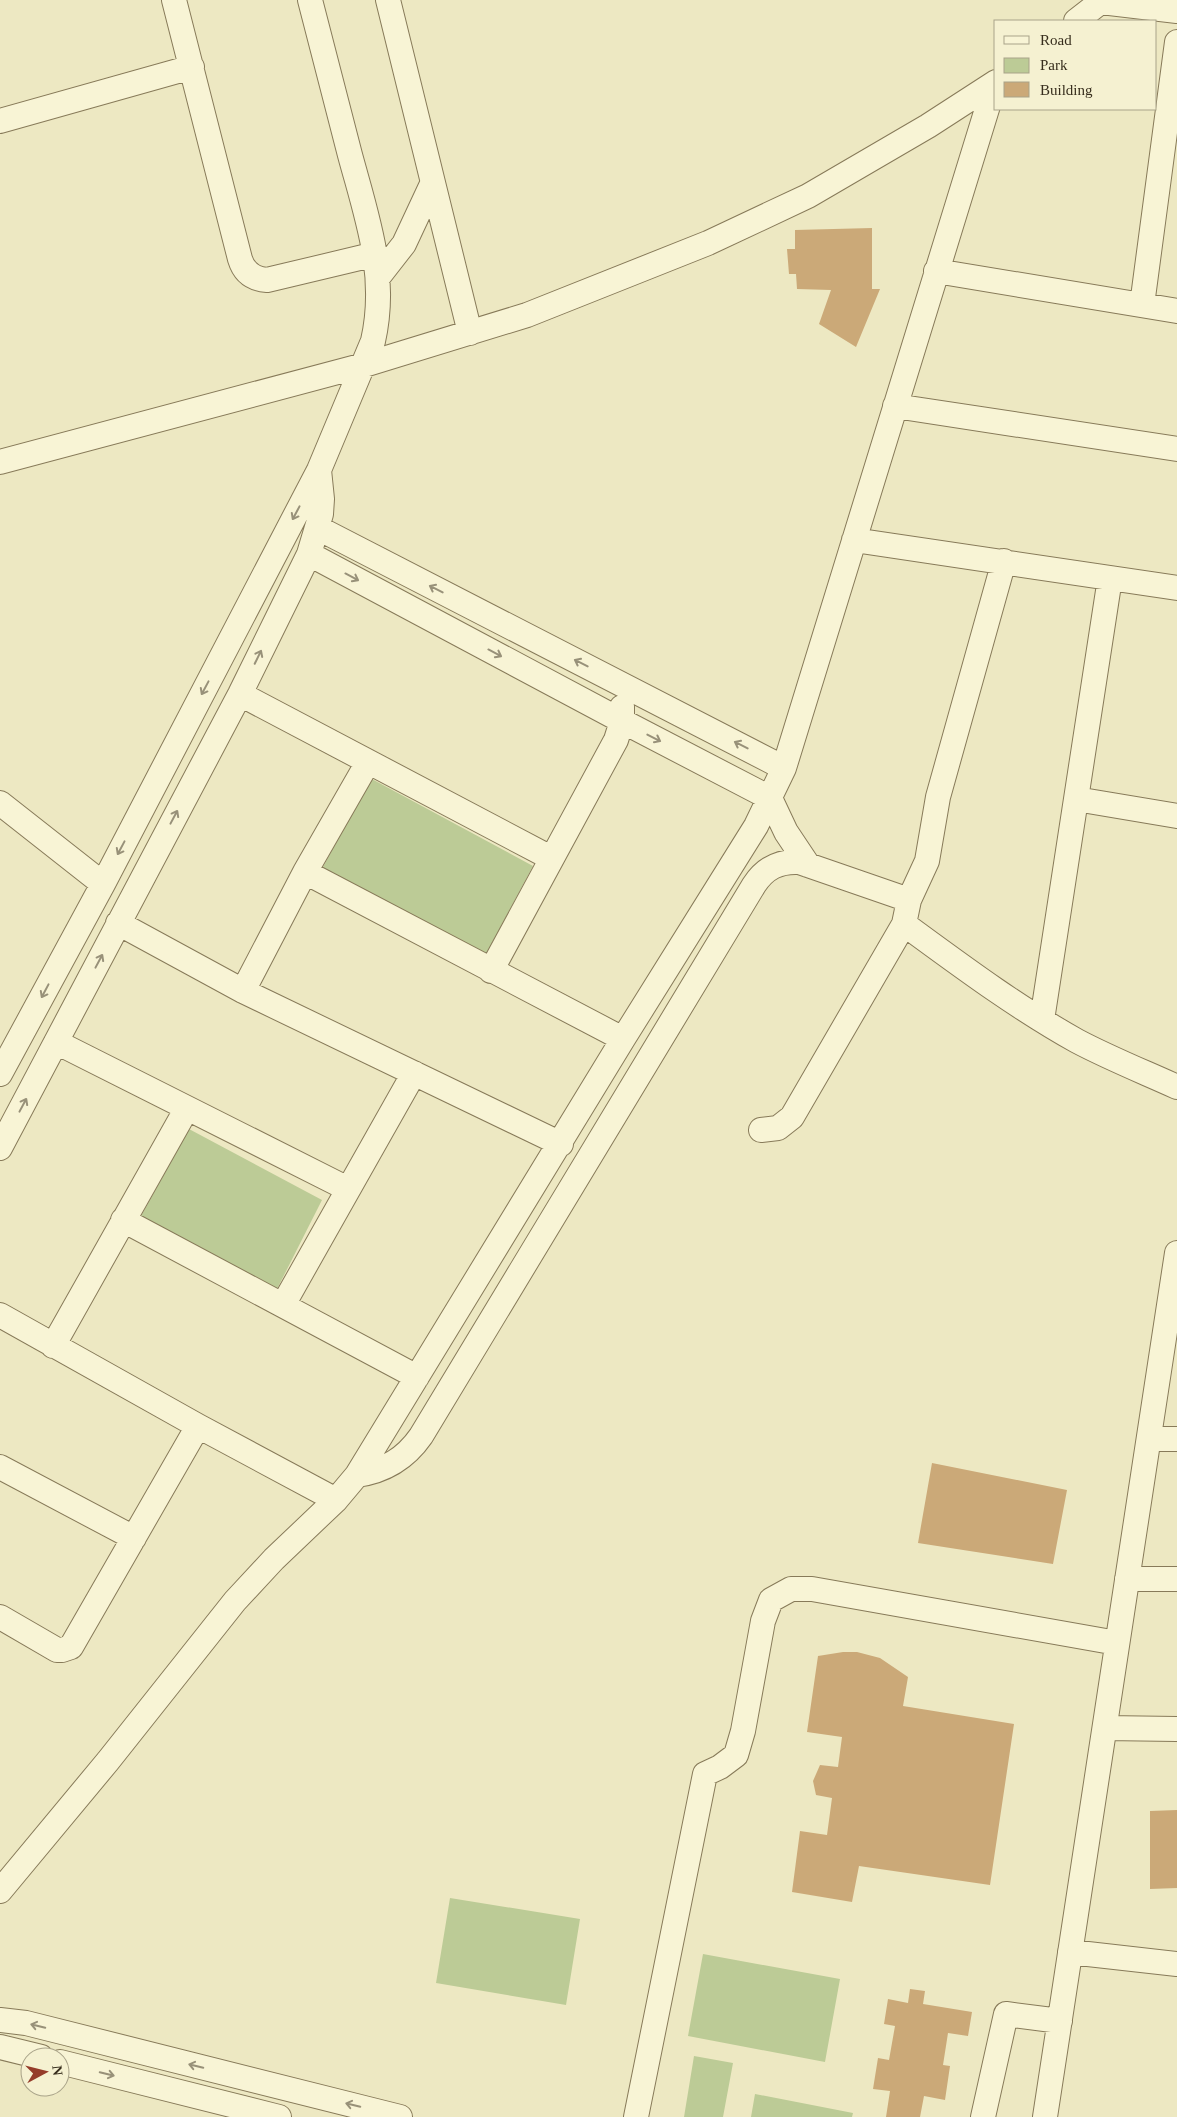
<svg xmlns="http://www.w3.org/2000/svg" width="1177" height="2117" font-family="'Times New Roman',serif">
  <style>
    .green { fill: #bccb96 }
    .building { fill: #cba978 }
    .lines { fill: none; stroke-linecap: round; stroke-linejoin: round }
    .minor-casing { stroke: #877a59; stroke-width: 26 }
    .minor { stroke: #f8f4d5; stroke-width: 24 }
    .oneway { stroke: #989179 }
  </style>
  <rect width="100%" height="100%" fill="#ede8c2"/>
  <!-- green -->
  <path class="green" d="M370 778 533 866 485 956 322 869Z
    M189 1129 322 1200 276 1291 140 1218Z
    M450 1898 580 1919 566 2005 436 1983Z
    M703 1954 840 1979 825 2062 688 2036Z
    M694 2056 733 2063 723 2117H684Z
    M755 2094 853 2113 852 2117H751Z"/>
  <!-- building -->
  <path class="building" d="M872 228V289H880L856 347 819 324 831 290 797 289 796 274H789L787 249H795V230Z
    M932 1463 1067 1490 1053 1564 918 1543Z
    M843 1652H857L880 1658 908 1677 903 1706 1014 1724 990 1885 859 1866 852 1902 792 1892 800 1831 827 1835 832 1798 816 1795 813 1781 820 1765 838 1767 842 1737 807 1732 818 1656Z
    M1177 1810V1888L1150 1889V1811Z
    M910 1989 925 1991 923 2004 972 2012 968 2036 948 2033 943 2065 950 2066 945 2100 924 2096 920 2117H886L890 2091 873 2089 878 2058 889 2060 895 2026 884 2024 888 1999 908 2003Z"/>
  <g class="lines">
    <!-- minor casing -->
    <g class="minor-casing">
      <path id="minor" d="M174 0 240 259C244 272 253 279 267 280L376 254
        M388 0 470 333
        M1101 2 1177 11
        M1076 21 1103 0
        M0 121 192 67
        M936 271 1177 311
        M379 276 404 244 432 184
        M1142 305 1177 42
        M895 406 1177 449
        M0 462 364 365 527 315 708 243 808 196 928 126 996 82
        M318 528 784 768
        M854 540 1177 588
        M309 554 622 721 770 798 786 832 808 865
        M240 694 551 858
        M1076 799 1177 816
        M0 803 103 884
        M305 872 623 1039
        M118 923 243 991 561 1144
        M904 924C960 965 1016 1007 1077 1041 1109 1058 1144 1072 1177 1087
        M491 971 616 740 622 721V707
        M243 991 305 872 368 762
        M1042 1020 1110 578
        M56 1042 348 1189
        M0 1074 103 884 319 470 373 341C388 275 367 218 350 155 337 103 323 52 310 0
        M761 1130 778 1128 792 1117 904 924 909 900 927 861 938 797 1004 561
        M0 1148 240 694 309 554 321 514 322 499 319 470
        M123 1220 417 1377
        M283 1305 414 1073
        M0 1315 198 1426 336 1500
        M53 1346 187 1108
        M1149 1439H1177
        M0 1467 134 1538
        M357 1475C385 1471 405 1459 421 1436L754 885C765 868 779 861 799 862L909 900
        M1127 1579H1177
        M0 1617 57 1650H62L71 1647 198 1426
        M1105 1728 1177 1729
        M0 1891 108 1761 235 1601 274 1559 336 1500 357 1475 623 1039 756 826 784 768 995 83
        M1070 1952 1177 1964
        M0 2020 26 2023 400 2117
        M0 2047 41 2057
        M60 2062 279 2117
        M636 2117 705 1774 720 1767 736 1755 743 1731 763 1621 771 1600 791 1589H812L1117 1643
        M983 2117 1006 2014 1060 2021
        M1045 2117 1177 1253"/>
    </g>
    <!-- minor -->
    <use href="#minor" class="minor"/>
  </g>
  <!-- one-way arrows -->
  <defs><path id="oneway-shaft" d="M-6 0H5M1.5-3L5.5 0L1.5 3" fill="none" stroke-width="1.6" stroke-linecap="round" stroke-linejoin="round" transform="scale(1.25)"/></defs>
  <g class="oneway">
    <use href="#oneway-shaft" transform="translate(296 513) rotate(118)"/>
    <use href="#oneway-shaft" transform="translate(352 577) rotate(28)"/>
    <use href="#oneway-shaft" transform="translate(436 589) rotate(-153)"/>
    <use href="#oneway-shaft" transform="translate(495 653) rotate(28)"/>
    <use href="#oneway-shaft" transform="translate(258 657) rotate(-64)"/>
    <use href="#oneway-shaft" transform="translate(581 663) rotate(-153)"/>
    <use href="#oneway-shaft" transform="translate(205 688) rotate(118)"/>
    <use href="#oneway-shaft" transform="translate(654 738) rotate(27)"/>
    <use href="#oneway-shaft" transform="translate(741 745) rotate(-153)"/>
    <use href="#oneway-shaft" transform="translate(174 817) rotate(-62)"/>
    <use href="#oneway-shaft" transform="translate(121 848) rotate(118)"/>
    <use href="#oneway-shaft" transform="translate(99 961) rotate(-62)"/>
    <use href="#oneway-shaft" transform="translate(45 991) rotate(118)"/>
    <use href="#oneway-shaft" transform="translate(23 1105) rotate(-62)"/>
    <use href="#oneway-shaft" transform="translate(38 2026) rotate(-166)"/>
    <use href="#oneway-shaft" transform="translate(196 2066) rotate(-166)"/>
    <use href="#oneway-shaft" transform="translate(107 2074) rotate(14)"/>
    <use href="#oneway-shaft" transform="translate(353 2105) rotate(-166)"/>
  </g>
  <!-- legend -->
  <rect x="994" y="20" width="162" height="90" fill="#f5f1d1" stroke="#a9a389"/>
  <rect x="1004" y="36" width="25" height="8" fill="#f8f4d5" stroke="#a9a389"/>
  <text x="1040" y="45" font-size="15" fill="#372e1d">Road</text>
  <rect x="1004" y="58" width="25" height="15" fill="#bccb96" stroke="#a9a389"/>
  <text x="1040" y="70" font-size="15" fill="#372e1d">Park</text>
  <rect x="1004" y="82" width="25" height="15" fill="#cba978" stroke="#a9a389"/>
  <text x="1040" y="95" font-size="15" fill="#372e1d">Building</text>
  <!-- north arrow -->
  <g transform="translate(45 2072) rotate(83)"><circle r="24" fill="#f5f1d1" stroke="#a9a389"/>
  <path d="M0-4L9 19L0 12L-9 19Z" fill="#953c2a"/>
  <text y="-8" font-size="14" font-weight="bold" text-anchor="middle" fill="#372e1d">N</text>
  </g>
</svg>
